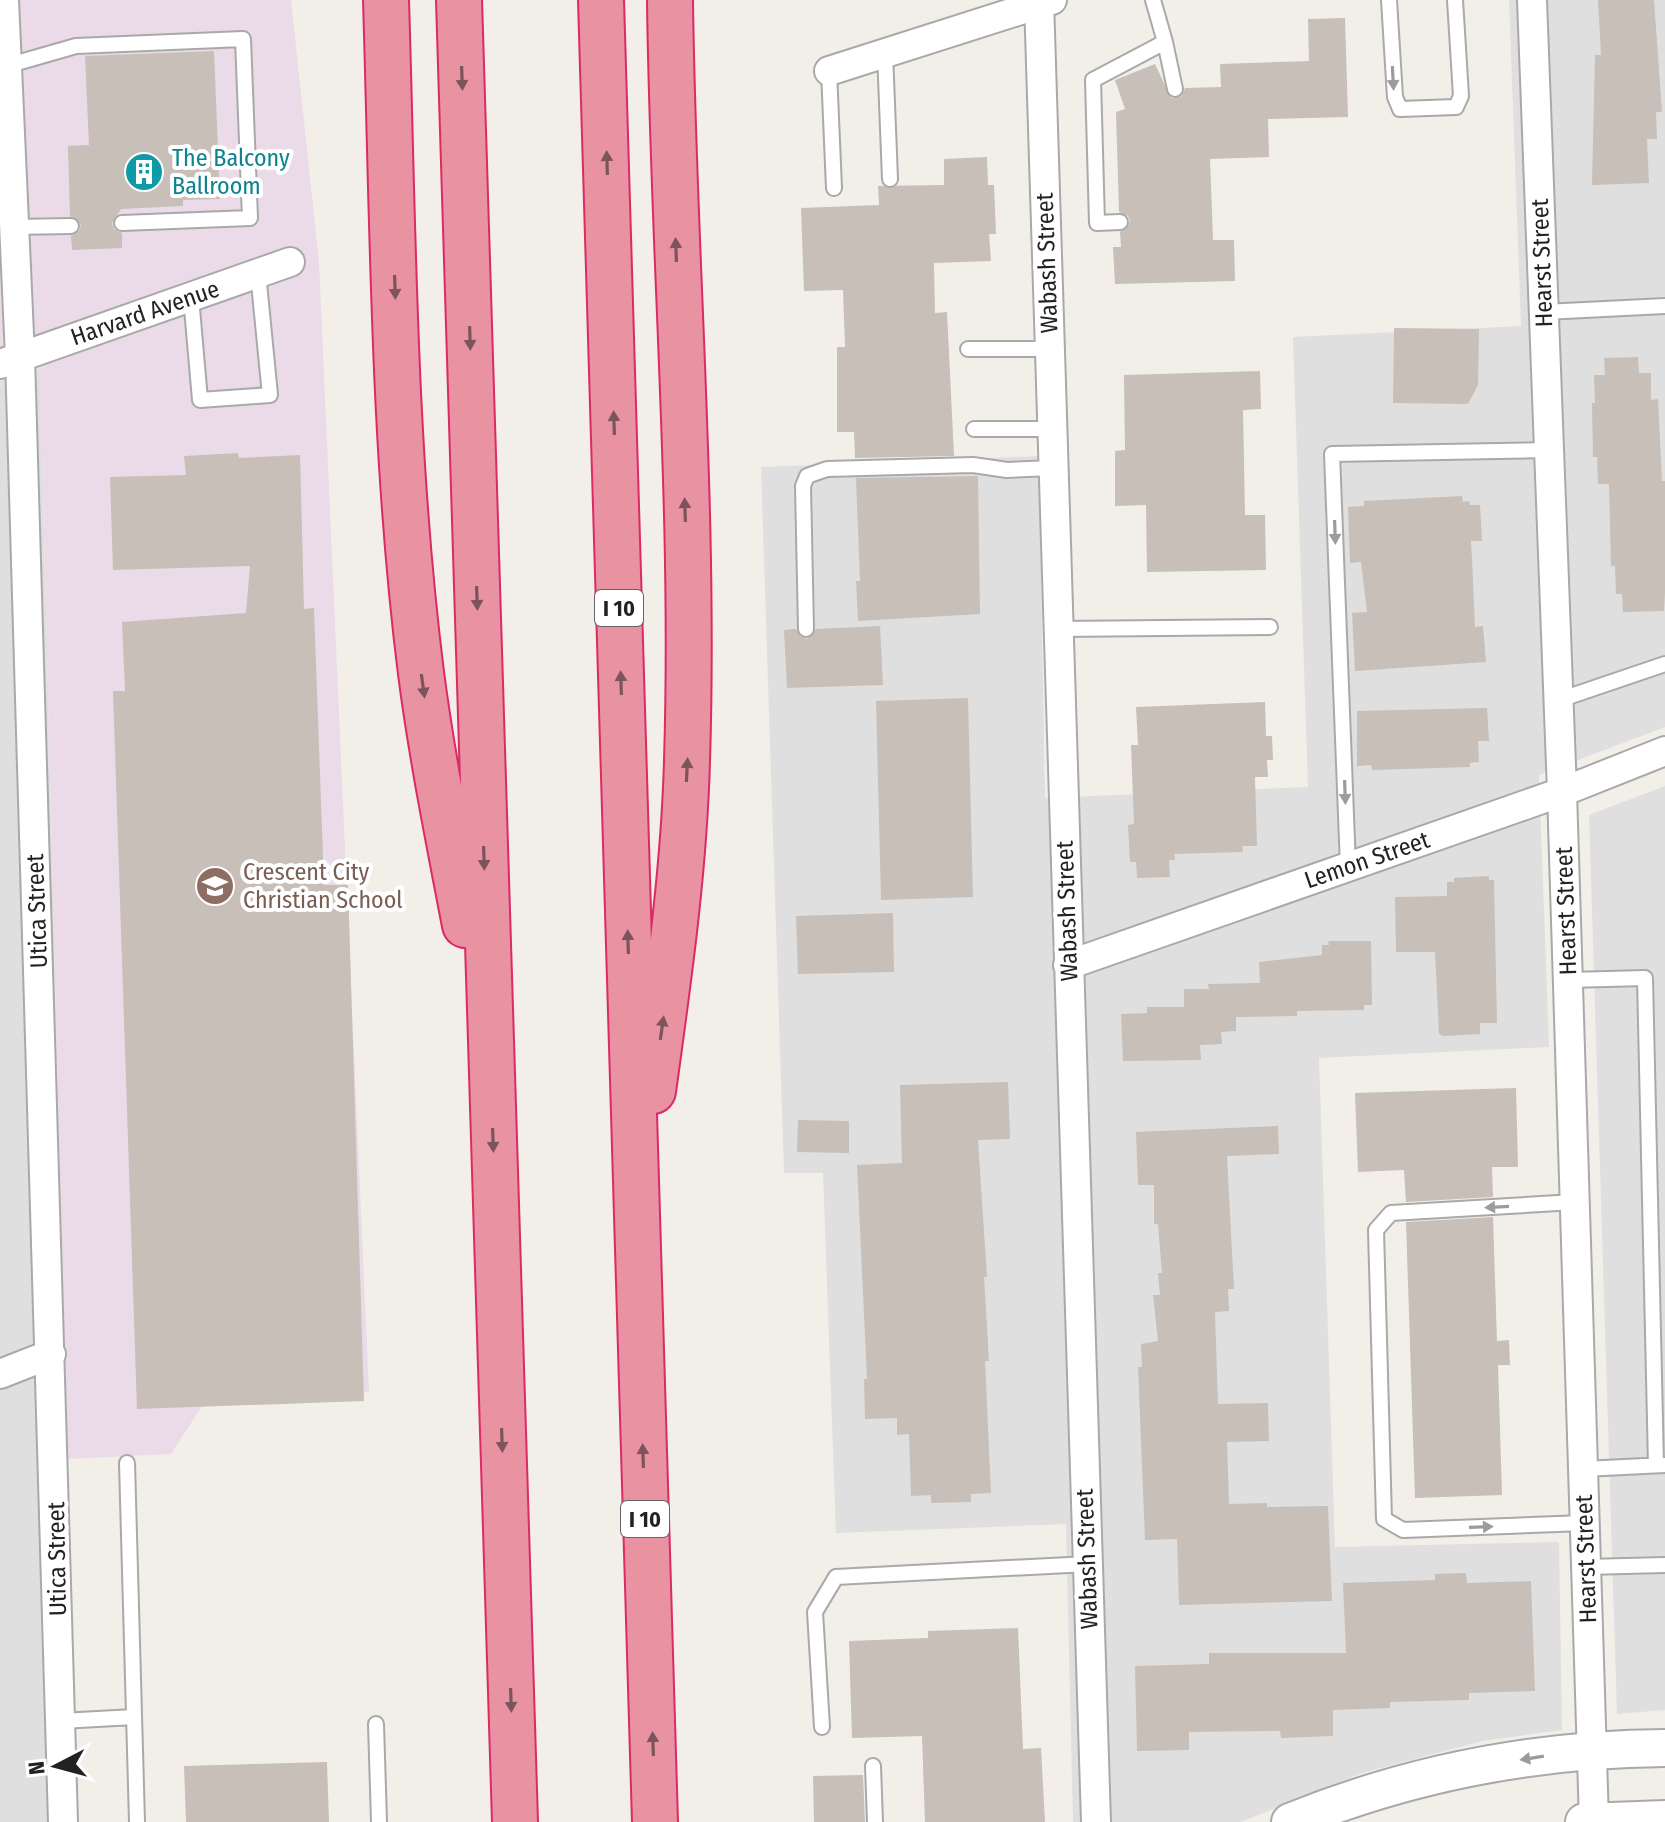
<svg xmlns="http://www.w3.org/2000/svg" width="1665" height="1822" font-family="'Fira Sans Condensed',sans-serif">
  <style>
    .residential { fill: #e0dfdf }
    .industrial { fill: #ebdbe8 }
    .building { fill: #c7bfb8 }
    .lines { fill: none; stroke-linecap: round; stroke-linejoin: round }
    .service-casing { stroke: #a9a9a9; stroke-width: 18 }
    .minor-casing { stroke: #a9a9a9; stroke-width: 32 }
    .tertiary-casing { stroke: #a9a9a9; stroke-width: 40 }
    .motorway-casing { stroke: #dc2a67; stroke-width: 48 }
    .service { stroke: #fff; stroke-width: 14 }
    .minor { stroke: #fff; stroke-width: 28 }
    .tertiary { stroke: #fff; stroke-width: 36 }
    .motorway { stroke: #e892a2; stroke-width: 44 }
    .oneway { fill: #7b545c }
    .oneway2 { fill: #9c9c9c }
    .labels { text-anchor: middle; dominant-baseline: central; stroke-width: 8; stroke-linejoin: round; paint-order: stroke }
    .shield { fill: #fff; stroke: #646464; stroke-width: 2 }
    .shield-label { font-size: 22px; font-weight: bold; fill: #222 }
    .culture-label { font-size: 24px; fill: #0d838f; stroke: #fff; text-anchor: start }
    .street-label { font-size: 24px; fill: #222; stroke: #fff }
    .education-label { font-size: 24px; fill: #785e54; stroke: #fff; text-anchor: start }
  </style>
  <rect width="100%" height="100%" fill="#f2efe9"/>
  <!-- residential -->
  <path class="residential" d="M1509 0H1665V727L1539 775 1549 1047 1319 1058 1335 1547 1559 1542 1562 1730 1483 1741 1362 1773 1241 1822H1073L1066 1524 836 1533 823 1173H784L761 467 1039 456 1045 798 1308 787 1293 337 1521 326Z
    M40 372 76 1822H0V386Z
    M1665 786V1710L1617 1714 1589 815Z"/>
  <!-- industrial -->
  <path class="industrial" d="M0 0H291L319 262 369 1392 208 1397 171 1454 67 1459 40 373 0 386Z"/>
  <!-- building -->
  <path class="building" d="M1598 0H1654L1662 112H1656L1657 139H1647L1649 183 1592 185 1595 55H1601Z
    M1345 18 1348 117 1268 119 1269 157 1210 159 1213 240H1234L1235 281 1115 284 1113 247H1121L1120 232 1130 222 1128 216 1119 212 1116 112 1125 109 1115 80 1155 64 1171 98 1181 97 1185 88 1221 87 1220 64 1309 61 1308 19Z
    M214 51 220 199 183 200V206L121 209 112 223 114 229 122 233V248L72 250 71 236 79 231 81 225 70 216 68 146 89 145 85 56Z
    M987 157 988 185H994L996 234H989L991 261 934 263 935 313 947 312 954 456 855 458 854 432H837V347H845L843 290 804 291 801 208 879 205 878 186 944 185V159Z
    M1394 328 1479 329 1478 385 1468 404 1393 403Z
    M1638 357 1639 373H1651V400L1658 399 1662 481H1665V592L1664 611 1623 612 1622 594H1616L1615 566H1611L1609 484H1598L1597 457H1593L1592 403H1595L1594 375H1605L1604 358Z
    M1260 371 1261 409 1243 410 1245 515H1265L1266 570 1147 572 1146 505 1115 506V451L1125 450 1124 375Z
    M238 453 239 458 300 455 304 609 314 608 324 885H348L364 1401 137 1409 113 691H125L122 622 246 613 250 566 113 570 110 477 186 475 184 456Z
    M978 476 980 614 858 621 856 581H860L856 478Z
    M1462 496 1463 502 1469 501 1470 505H1480L1482 541H1471L1472 559 1475 627 1483 626 1486 662 1355 671 1352 613 1367 612 1361 562 1350 563 1348 507 1364 506V501Z
    M880 626 883 685 787 688 784 630 796 629 801 637 807 639 816 629Z
    M968 698 973 897 881 900 876 701Z
    M1265 702 1266 736H1272L1273 760H1267L1268 777H1255L1257 846H1242L1243 852 1174 854 1175 860H1169L1170 877 1137 878 1136 862H1130L1128 825 1134 824 1131 745H1138L1136 707Z
    M1487 708 1489 741H1478L1479 762 1470 763V767L1372 770 1371 765 1357 766V711Z
    M1489 876V880H1494L1497 1023H1480V1034L1444 1036 1439 1034 1435 952H1396L1395 897 1447 896V882H1454V878Z
    M893 913 894 972 798 974 796 916Z
    M1328 941H1371L1372 1005H1364V1010L1297 1011V1016L1236 1017V1031L1221 1032 1222 1044 1200 1045 1201 1060 1123 1061 1121 1014 1147 1013V1007H1184V989H1209L1208 984 1260 983 1259 962 1322 955V945H1329Z
    M1008 1082 1010 1139 978 1140 987 1277H984L989 1361H985L991 1493 971 1494V1502L931 1503V1495L911 1496 909 1434 897 1435V1418L865 1419 864 1379H867L857 1165 902 1163 900 1085Z
    M1516 1088 1518 1167H1492L1493 1197 1406 1202 1404 1170 1358 1172 1355 1093Z
    M798 1120 849 1121V1153L797 1152Z
    M1278 1126 1279 1154 1227 1156 1234 1289H1228L1229 1311 1215 1312 1218 1404 1268 1403 1269 1441 1227 1442 1229 1504 1267 1503V1507L1328 1506 1332 1601 1179 1605 1177 1539 1145 1540 1138 1367H1142L1141 1344 1158 1341 1153 1295H1160L1158 1273H1162L1158 1224H1154V1185H1138L1136 1132Z
    M1493 1217 1497 1341 1509 1340 1510 1365H1498L1502 1495 1415 1498 1406 1222Z
    M1466 1573 1467 1583 1531 1581 1535 1691 1469 1693V1700L1390 1702V1708L1333 1710V1736L1281 1738 1280 1731 1189 1732V1750L1137 1751 1135 1666 1209 1664V1653H1346L1343 1583 1435 1580V1574Z
    M1018 1628 1023 1749 1041 1748 1045 1822H925L922 1736 852 1738 849 1641 928 1638V1631Z
    M327 1762 329 1822H186L184 1766Z
    M863 1775 865 1822H814L813 1776Z"/>
  <g class="lines">
    <!-- service casing -->
    <g class="service-casing">
      <path id="service" d="M1389 0 1395 97 1400 109 1456 107 1461 96 1455 0
        M1165 42 1175 89
        M885 53 890 179
        M6 66 76 46 243 39 250 218 122 223
        M829 71 834 188
        M1120 222 1097 223 1093 80 1165 42 1153 0
        M14 227 71 226
        M191 297 200 400 270 395 258 273
        M1544 312 1665 306
        M968 349H1049
        M974 429H1052
        M806 629 803 486 807 476 827 469 973 465 1007 470 1053 468
        M1058 629 1270 627
        M1559 700 1665 664
        M1348 867 1332 454 1549 450
        M1568 980 1645 978 1656 1465
        M1575 1202 1391 1213 1376 1230 1384 1519 1403 1530 1585 1523
        M127 1463 137 1822
        M1583 1469 1665 1465
        M1586 1567 1665 1565
        M61 1721 134 1717
        M376 1724 379 1822
        M822 1727 815 1612 836 1577 1088 1564
        M873 1766 875 1822"/>
    </g>
    <!-- minor casing -->
    <g class="minor-casing">
      <path id="minor" d="M4 0 20 357 63 1822
        M1039 0 1096 1822
        M1532 0 1562 792 1594 1822
        M829 71 1052 0
        M0 364 290 262
        M1068 965 1562 792 1665 751
        M0 1374 51 1354"/>
    </g>
    <!-- tertiary casing -->
    <g class="tertiary-casing">
      <path id="tertiary" d="M1290 1822C1410 1773 1536 1749 1665 1748
        M1584 1822 1665 1819"/>
    </g>
    <!-- motorway casing -->
    <g class="motorway-casing">
      <path id="motorway" d="M386 0C393 224 393 451 421 673 432 758 449 841 465 925
        M459 0 515 1822
        M601 0 655 1822
        M653 1091C668 982 684 872 687 761 695 507 673 253 670 0"/>
    </g>
    <!-- service -->
    <use href="#service" class="service"/>
    <!-- minor -->
    <use href="#minor" class="minor"/>
    <!-- tertiary -->
    <use href="#tertiary" class="tertiary"/>
    <!-- motorway -->
    <use href="#motorway" class="motorway"/>
  </g>
  <!-- one-way arrows -->
  <defs><path id="oneway-solid" d="M-6-.8H1V-3.2L6.5 0L1 3.2V.8H-6Z" transform="scale(2)"/></defs>
  <g class="oneway">
    <use href="#oneway-solid" transform="translate(462 78) rotate(88)"/>
    <use href="#oneway-solid" transform="translate(607 163) rotate(-92)"/>
    <use href="#oneway-solid" transform="translate(676 250) rotate(-92)"/>
    <use href="#oneway-solid" transform="translate(395 287) rotate(88)"/>
    <use href="#oneway-solid" transform="translate(470 338) rotate(88)"/>
    <use href="#oneway-solid" transform="translate(614 423) rotate(-92)"/>
    <use href="#oneway-solid" transform="translate(685 510) rotate(-92)"/>
    <use href="#oneway-solid" transform="translate(477 598) rotate(88)"/>
    <use href="#oneway-solid" transform="translate(621 683) rotate(-92)"/>
    <use href="#oneway-solid" transform="translate(423 686) rotate(82)"/>
    <use href="#oneway-solid" transform="translate(687 770) rotate(-87)"/>
    <use href="#oneway-solid" transform="translate(484 858) rotate(88)"/>
    <use href="#oneway-solid" transform="translate(628 942) rotate(-92)"/>
    <use href="#oneway-solid" transform="translate(662 1028) rotate(-82)"/>
    <use href="#oneway-solid" transform="translate(493 1140) rotate(88)"/>
    <use href="#oneway-solid" transform="translate(502 1440) rotate(88)"/>
    <use href="#oneway-solid" transform="translate(643 1456) rotate(-92)"/>
    <use href="#oneway-solid" transform="translate(511 1700) rotate(88)"/>
    <use href="#oneway-solid" transform="translate(653 1744) rotate(-92)"/>
  </g>
  <g class="oneway2">
    <use href="#oneway-solid" transform="translate(1393 78) rotate(87)"/>
    <use href="#oneway-solid" transform="translate(1335 532) rotate(88)"/>
    <use href="#oneway-solid" transform="translate(1345 792) rotate(88)"/>
    <use href="#oneway-solid" transform="translate(1497 1207) rotate(177)"/>
    <use href="#oneway-solid" transform="translate(1481 1527) rotate(-2)"/>
    <use href="#oneway-solid" transform="translate(1532 1758) rotate(171)"/>
  </g>
  <!-- icons -->
  <defs>
    <g id="building-disc" transform="scale(2)"><circle r="9.5" fill="#0f9aa8" stroke="#fff"/><path d="M-4-6H4V6H1V3H-1V6H-4ZM-2.5-4.3h1.7v1.8h-1.7ZM.8-4.3h1.7v1.8H.8ZM-2.5-1h1.7V.8h-1.7ZM.8-1h1.7V.8H.8Z" fill="#fff"/></g>
    <g id="school-disc" transform="scale(2)"><circle r="9.5" fill="#8d6e63" stroke="#fff"/><path d="M0-5L7-2L0 1L-7-2ZM-4 1L0 2.5L4 1V4Q0 6-4 4Z" fill="#fff"/></g>
  </defs>
  <g fill-rule="evenodd">
    <use href="#building-disc" x="144" y="172"/>
    <use href="#school-disc" x="215" y="886"/>
  </g>
  <g class="labels">
    <!-- shield labels -->
    <g class="shield">
      <rect x="595" y="590" width="48" height="36" rx="6"/>
      <rect x="621" y="1501" width="48" height="36" rx="6"/>
    </g>
    <g class="shield-label">
      <text x="619" y="608">I 10</text>
      <text x="645" y="1519">I 10</text>
    </g>
    <!-- culture labels -->
    <g class="culture-label">
      <text x="172" y="158">The Balcony<tspan x="172" dy="28">Ballroom</tspan></text>
    </g>
    <!-- street labels -->
    <g class="street-label">
      <text transform="translate(1047 263) rotate(-92)">Wabash Street</text>
      <text transform="translate(1542 263) rotate(-92)">Hearst Street</text>
      <text transform="translate(145 313) rotate(-19)">Harvard Avenue</text>
      <text transform="translate(1367 860) rotate(-19)">Lemon Street</text>
      <text transform="translate(37 911) rotate(-92)">Utica Street</text>
      <text transform="translate(1067 911) rotate(-92)">Wabash Street</text>
      <text transform="translate(1566 911) rotate(-92)">Hearst Street</text>
      <text transform="translate(57 1559) rotate(-91)">Utica Street</text>
      <text transform="translate(1087 1559) rotate(-92)">Wabash Street</text>
      <text transform="translate(1586 1559) rotate(-92)">Hearst Street</text>
    </g>
    <!-- education labels -->
    <g class="education-label">
      <text x="243" y="872">Crescent City<tspan x="243" dy="28">Christian School</tspan></text>
    </g>
  </g>
  <!-- north arrow -->
  <g transform="translate(56 1766) rotate(264)" stroke="#ffffff" stroke-width="6" paint-order="stroke">
  <path d="M0-6L14 30L0 20L-14 30Z" fill="#222222"/>
  <text y="-12" font-size="22" font-weight="bold" text-anchor="middle" fill="#222222">N</text>
  </g>
</svg>
